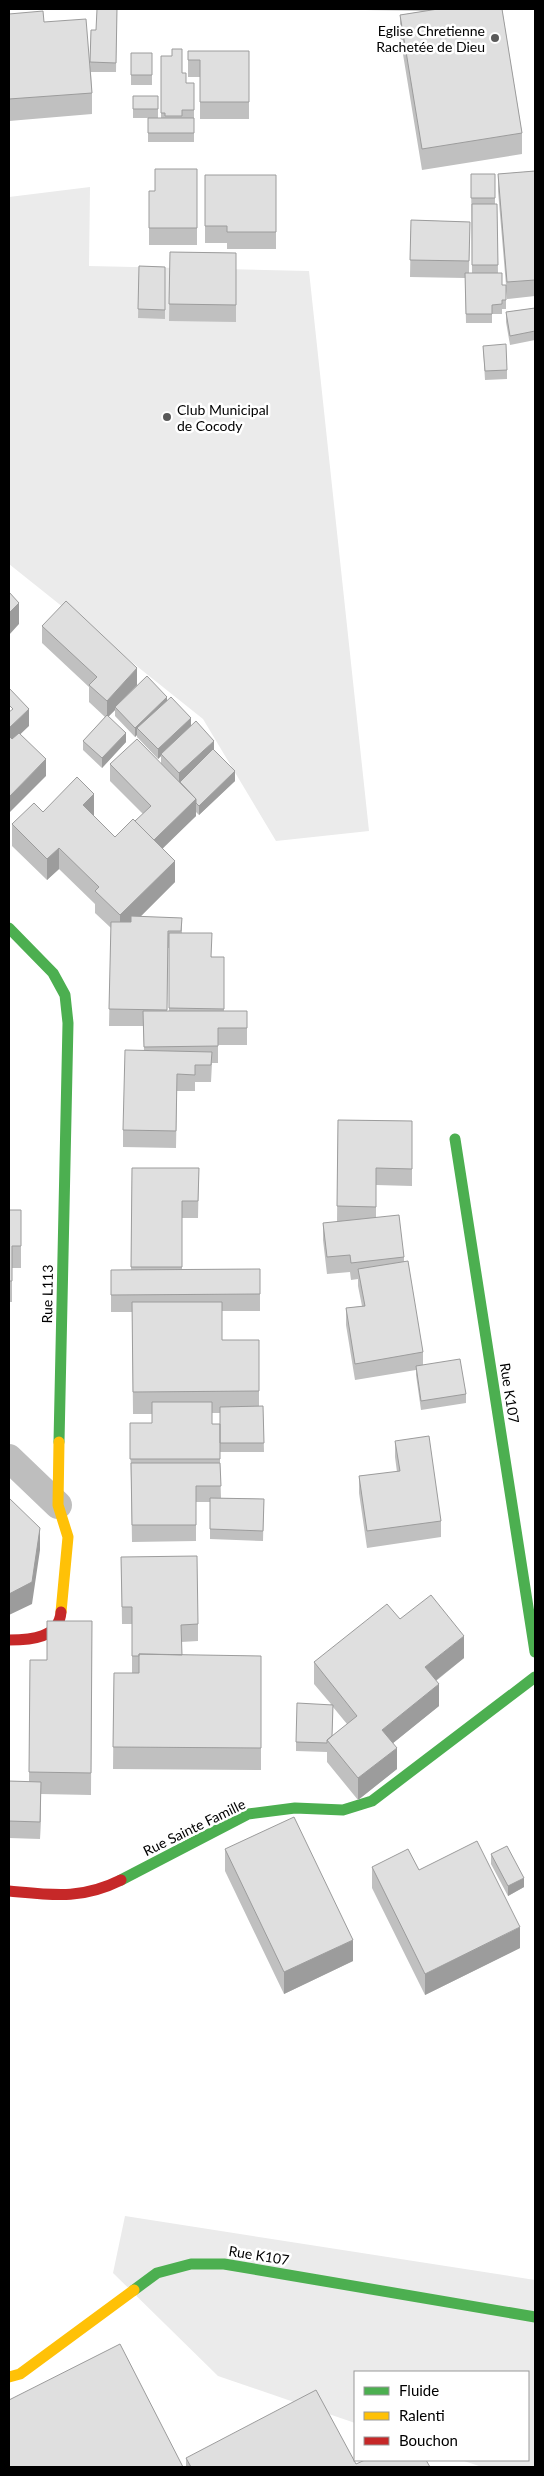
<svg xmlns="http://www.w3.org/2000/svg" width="544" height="2476" font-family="Lato,sans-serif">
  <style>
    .green { fill: #ebebeb }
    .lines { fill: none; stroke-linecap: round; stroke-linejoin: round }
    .street { stroke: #bebebe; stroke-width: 28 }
    .fast { stroke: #4caf50; stroke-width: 11 }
    .slow { stroke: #ffc107; stroke-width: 11 }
    .jam { stroke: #c62828; stroke-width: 11 }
    .wall { fill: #c0c0c0; fill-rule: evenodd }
    .shaded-wall { fill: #9c9c9c }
    .building { fill: #dfdfdf; stroke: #9c9c9c }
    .poi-dot { fill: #595959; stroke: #fff; stroke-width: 2 }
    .labels { text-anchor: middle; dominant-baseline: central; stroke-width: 5; stroke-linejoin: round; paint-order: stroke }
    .poi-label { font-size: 14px; fill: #000; stroke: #fff; text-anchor: end }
    .street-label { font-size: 14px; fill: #000; stroke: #fff }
  </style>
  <rect width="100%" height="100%" fill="#fff"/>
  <!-- green -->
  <path class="green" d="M90 187 89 266 309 271 369 831 276 841 203 719 9 564V197Z
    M125 2216 535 2280V2467H482L461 2460H528V2372H355V2423L218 2376 113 2273Z"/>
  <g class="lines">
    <!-- street -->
    <path class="street" d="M9 1458 58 1505"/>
    <!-- fast -->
    <path class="fast" d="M9 928 53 973 65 995 68 1023 59 1442
      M455 1139 535 1652
      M121 1880 248 1814 295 1808 343 1810 372 1801 535 1677
      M134 2290 157 2273 191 2264H224L535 2317"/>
    <!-- slow -->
    <path class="slow" d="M59 1442 58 1505 68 1537 61 1612
      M9 2377 20 2374 134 2290"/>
    <!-- jam -->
    <path class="jam" d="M9 1640C31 1640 59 1638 61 1612
      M9 1891C52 1895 81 1900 121 1880"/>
  </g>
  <!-- wall -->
  <path class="wall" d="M117 9 116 72H91L92 93V114L9 121V14L44 22 90 68 91 30H96Z
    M365 9H502L522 133V154L422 170 400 36V15L425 11 365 10Z
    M188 51H249V119H200V77H188Z
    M131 53H152V85H131Z
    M161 56 182 73 186 83H194V142H148V118H133V96H158V118H161Z
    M197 169V245H149V191H155Z
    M535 171V296L507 299 506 291V309H502V314H492V323H466L465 278 410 277 411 220 470 222 469 273H472L471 174H495V204H497L498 273 502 285H506L498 191V174Z
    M205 175H276V249H227V243H205Z
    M170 252 236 253V322L169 321Z
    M139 266 165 267V319L138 318Z
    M535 308V340L510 345 506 322V312Z
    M483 346 507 370V379L485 380Z
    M42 626 137 685 167 700 214 750 235 781 199 815 196 812V816L162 848 175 882 140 917 182 918V933L212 957H224V1011H247V1045H218V1063H212L211 1082H195V1091H177L176 1148 123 1147V1130L144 1050 143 1026H109L111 928 95 913V904L59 869 47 880 12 846V824L43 812 94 815 93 816 115 837 135 822 143 814 110 781V764L161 763V756L158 759 137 737V735L135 737 115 716V710L108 717 126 742 102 768 83 750V741L105 717 89 702V687L42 643ZM168 948H169V1011H167Z
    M338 1120 412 1121V1186L376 1185V1218L404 1257V1262L423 1352V1365L466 1394V1403L421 1410 416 1375V1370L355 1380 346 1325V1308L362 1306 358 1286V1279L351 1280 350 1272 327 1274 323 1240V1223L337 1222Z
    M132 1168H199L198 1218H182V1269H260V1311H222V1340H259V1406H263L264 1452H220V1413H212V1424H220V1463L221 1498 264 1499 263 1541 210 1539V1502H196V1541L132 1542 130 1423H152V1414H133L132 1312H111V1270H131Z
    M9 1210H21V1268H12V1302H9Z
    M395 1441 441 1521V1537L367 1548 359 1493V1476L397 1472 395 1457Z
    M121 1557 198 1624V1641L181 1642 182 1655 261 1656V1770L113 1769 114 1673H132V1624H122Z
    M400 1619 464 1658 436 1681 439 1706 393 1743 397 1769 358 1800 327 1762V1752L296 1751V1742L331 1704 314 1684V1662ZM333 1707 347 1724 332 1736 333 1714Z
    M92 1621 91 1795 41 1794 40 1839 9 1838V1757V1781L29 1782 30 1660H47Z
    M225 1849 353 1961 284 1994 225 1871Z
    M491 1854 524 1887 508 1896 491 1864Z
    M372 1867 419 1870 520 1948 425 1995 372 1888Z
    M186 2458 356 2464 430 2467H186Z"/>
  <!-- shaded-wall -->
  <path class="shaded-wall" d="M19 603V624L9 635V613Z
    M137 668V685L115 707V710L107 718V701Z
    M167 697V706L137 728V735L135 737V728Z
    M29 709V726L9 745V728Z
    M191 718V727L161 754V756L158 759V749Z
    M126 733V742L102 768V758Z
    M214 741V750L179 783V773Z
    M46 759V776L9 813V797Z
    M235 771V781L199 815V806Z
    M94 794V815L83 827V805Z
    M196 799V816L154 857V840Z
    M59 848V869L47 880V859Z
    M175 861V882L120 937V915Z
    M40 1528V1550L32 1604 9 1615V1594Z
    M464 1636V1658L425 1689V1667Z
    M439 1684V1706L382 1752V1730Z
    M397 1748V1769L358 1800V1778Z
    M41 1782V1799L40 1839V1822Z
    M524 1878V1887L508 1896V1886Z
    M520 1927V1948L425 1995V1974Z
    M353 1940V1961L284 1994V1972Z"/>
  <!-- building -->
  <path class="building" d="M97 9H117L116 63 90 62 91 30H96Z
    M438 9H502L522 133 422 149 400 15Z
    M43 11 44 22 86 19 92 93 9 99V14Z
    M172 49H182V73H186V83H194V110H182V116H165V113H161V56H172Z
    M188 51H249V102H200V60H188Z
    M131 53H152V75H131Z
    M133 96H158V109H133Z
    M148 118H194V133H148Z
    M155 169H197V228H149V191H155Z
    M535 171V280L507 282 498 174Z
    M471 174H495V198H471Z
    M205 175H276V232H227V226H205Z
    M472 204H497L498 265H472Z
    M411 220 470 222 469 261 410 260Z
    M170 252 236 253V305L169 304Z
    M139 266 165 267V310L138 309Z
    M465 273H502V285H506V300H502V304L492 305V314H466Z
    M535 308V331L510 336 506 312Z
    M506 344 507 370 485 371 483 346Z
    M9 592 19 603 9 613Z
    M66 601 137 668 107 701 89 685 97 677 42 626Z
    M147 676 167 697 135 728 115 707Z
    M9 688 29 709 9 728V712L13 709 9 705Z
    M171 697 191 718 158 749 137 728Z
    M107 715 126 733 102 758 83 741Z
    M196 721 214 741 179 773 161 754Z
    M19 733 46 759 9 797V736L12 739Z
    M137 739 196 799 154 840 135 821 151 806 110 764Z
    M213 749 235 771 199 806 196 803V799L180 782Z
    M77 777 94 794 83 805 115 837 133 819 175 861 120 915 95 891 99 887 59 848 47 859 12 824 34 803 43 812Z
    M131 916 182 918 181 931H168L167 1010 109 1009 111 922H131Z
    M169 933H212L211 957H224V1009L169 1008Z
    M143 1011H247V1028H218V1046L144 1047Z
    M125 1050 212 1052 211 1065H195V1075L177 1074 176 1131 123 1130Z
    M338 1120 412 1121V1169L376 1168V1207L337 1206Z
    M132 1168H199L198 1201H182V1267H131Z
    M9 1210H21V1246H12V1281H9Z
    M399 1215 404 1257 351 1263 350 1255 327 1257 323 1223Z
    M408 1261 423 1352 355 1364 346 1308 365 1306 358 1269Z
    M260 1269V1294L111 1295V1270Z
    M132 1302H222V1340H259V1391L133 1392Z
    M460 1359 466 1394 421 1401 416 1366Z
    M152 1402H212V1424H220V1459H130V1423H152Z
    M263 1406 264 1443H220V1407Z
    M429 1436 441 1521 367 1531 359 1476 400 1471 395 1441Z
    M131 1463H220L221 1486H196V1525H132Z
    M9 1498 40 1528 32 1582 9 1594Z
    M210 1498 264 1499 263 1531 210 1529Z
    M197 1556 198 1624 181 1625 182 1655 139 1654V1656H132V1607H122L121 1557Z
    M431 1595 464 1636 425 1667 439 1684 382 1730 397 1748 358 1778 327 1740 357 1716 314 1662 387 1604 400 1619Z
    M47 1621H92L91 1773 29 1772 30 1660H47Z
    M139 1654 261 1656V1748L113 1747 114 1673H139Z
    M297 1703 333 1705 332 1736 327 1740V1743L296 1742Z
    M9 1781 41 1782 40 1822 9 1821Z
    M294 1817 353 1940 284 1972 225 1849Z
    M477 1841 520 1927 425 1974 372 1867 408 1849 419 1870Z
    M507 1846 524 1878 508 1886 491 1854Z
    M120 2344 183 2467H9V2400Z
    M316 2390 356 2464 365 2460H426L430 2467H191L186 2458Z"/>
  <!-- markers -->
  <g class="poi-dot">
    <circle cx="495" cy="38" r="5"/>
    <circle cx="167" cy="417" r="5"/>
  </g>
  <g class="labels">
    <!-- poi labels -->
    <g class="poi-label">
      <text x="485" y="30">Eglise Chretienne<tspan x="485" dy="16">Rachetée de Dieu</tspan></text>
      <text x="177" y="409" text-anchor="start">Club Municipal<tspan x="177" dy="16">de Cocody</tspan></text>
    </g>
    <!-- street labels -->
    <g class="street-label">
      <text transform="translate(47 1294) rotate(-89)">Rue L113</text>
      <text transform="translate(510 1393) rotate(81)">Rue K107</text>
      <text transform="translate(194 1827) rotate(-26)">Rue Sainte Famille</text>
      <text transform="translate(259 2255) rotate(9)">Rue K107</text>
    </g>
  </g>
  <!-- border -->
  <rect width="544" height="2476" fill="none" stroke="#000000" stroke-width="20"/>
  <!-- legend -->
  <rect x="354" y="2371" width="175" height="90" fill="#ffffff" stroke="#999999"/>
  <rect x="364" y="2387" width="25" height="8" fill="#4caf50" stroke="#999999"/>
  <text x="399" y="2396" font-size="15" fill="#000000">Fluide</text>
  <rect x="364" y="2412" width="25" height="8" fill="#ffc107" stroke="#999999"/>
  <text x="399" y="2421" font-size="15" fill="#000000">Ralenti</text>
  <rect x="364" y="2437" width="25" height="8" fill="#c62828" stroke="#999999"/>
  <text x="399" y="2446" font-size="15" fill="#000000">Bouchon</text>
</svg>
